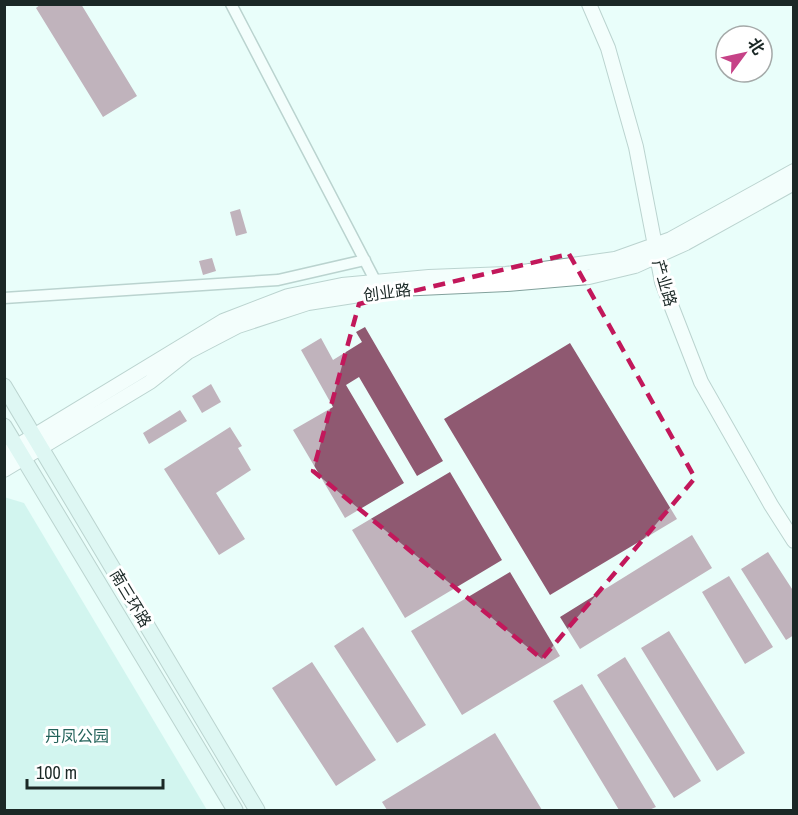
<svg xmlns="http://www.w3.org/2000/svg" width="798" height="815" viewBox="0 0 798 815" font-family="'Archivo Narrow','Noto Sans SC',sans-serif">
<style>
.green{fill:#b7ece3}
.building{fill:#8f5971}
.lines{fill:none;stroke-linecap:round;stroke-linejoin:round}
.minor-casing{stroke:#82a19c;stroke-width:13}
.tertiary-casing{stroke:#82a19c;stroke-width:16}
.secondary-casing{stroke:#82a19c;stroke-width:17}
.minor{stroke:#fff;stroke-width:10}
.tertiary{stroke:#fff;stroke-width:14}
.secondary{stroke:#d0f0eb;stroke-width:15}
.marked{fill:none;stroke:#c2185b;stroke-width:4.5;stroke-dasharray:12 8;stroke-linejoin:round}
.labels{text-anchor:middle;dominant-baseline:central;stroke-width:6;stroke-linejoin:round;paint-order:stroke}
.street-label{font-size:16px;fill:#1b2826;stroke:#fff}
.park-label{font-size:16px;fill:#23625a;stroke:#fff}
</style>
<rect width="100%" height="100%" fill="#e9fefa"/>
<!-- green -->
<path class="green" d="M 4,497 L 24,503 L 207,810 L 5,810 Z"/>
<!-- building -->
<path class="building" d="M 41,4 L 81,4 L 137,96 L 103,117 L 36,8 Z
M 240,209 L 247,233 L 236,236 L 230,212 Z
M 212,258 L 216,271 L 203,275 L 199,261 Z
M 365,327 L 443,461 L 417,476 L 359,377 L 346,385 L 404,483 L 345,518 L 293,430 L 333,407 L 301,350 L 321,338 L 333,360 L 362,342 L 356,332 Z
M 570,343 L 677,519 L 550,595 L 444,419 Z
M 211,384 L 221,402 L 202,413 L 192,396 Z
M 180,410 L 187,421 L 149,444 L 143,433 Z
M 230,427 L 242,446 L 238,448 L 251,470 L 216,493 L 245,539 L 219,555 L 164,469 Z
M 450,472 L 502,560 L 405,618 L 352,530 Z
M 692,535 L 712,568 L 580,649 L 560,617 Z
M 768,552 L 794,592 L 794,635 L 786,640 L 741,569 Z
M 510,572 L 560,656 L 462,715 L 411,631 Z
M 729,576 L 773,647 L 745,664 L 702,592 Z
M 363,627 L 426,725 L 397,743 L 334,646 Z
M 669,631 L 745,753 L 717,771 L 641,648 Z
M 625,657 L 701,781 L 674,798 L 597,675 Z
M 312,662 L 376,760 L 336,786 L 272,688 Z
M 582,684 L 656,807 L 649,810 L 619,810 L 553,701 Z
M 495,733 L 542,810 L 387,810 L 382,802 Z"/>
<g class="lines">
<defs>
<path id="minor" d="M 231,4 L 376,282
M 4,298 L 278,280 L 365,260"/>
<path id="tertiary" d="M 589,4 L 608,48 L 636,147 L 662,282 L 701,382 L 771,505 L 794,541
M 4,454 L 223,321 L 288,296 L 342,285 L 429,277 L 506,274 L 615,259 L 671,239 L 794,171
M 4,470 L 150,382 L 188,352 L 238,326 L 308,303 L 398,289 L 507,284 L 589,277 L 635,266 L 686,243 L 794,183"/>
<path id="secondary" d="M 4,386 L 257,810
M 4,426 L 235,810"/>
</defs>
<!-- minor casing -->
<use href="#minor" class="minor-casing"/>
<!-- tertiary casing -->
<use href="#tertiary" class="tertiary-casing"/>
<!-- secondary casing -->
<use href="#secondary" class="secondary-casing"/>
<!-- minor -->
<use href="#minor" class="minor"/>
<!-- tertiary -->
<use href="#tertiary" class="tertiary"/>
<!-- secondary -->
<use href="#secondary" class="secondary"/>
</g>
<!-- marked area -->
<path d="M0 0H798V815H0ZM 569,254 L 695,478 L 542,659 L 313,471 L 359,304 Z" fill="#e9fefa" fill-opacity=".55" fill-rule="evenodd"/>
<path class="marked" d="M 569,254 L 695,478 L 542,659 L 313,471 L 359,304 Z"/>
<g class="labels">
<!-- street labels -->
<g class="street-label">
<text transform="translate(665 283) rotate(74)">产业路</text>
<text transform="translate(387 292) rotate(-7)">创业路</text>
<text transform="translate(131 598) rotate(59)">南三环路</text>
</g>
<!-- park labels -->
<g class="park-label">
<text x="77" y="736">丹凤公园</text>
</g>
</g>
<!-- border -->
<rect width="798" height="815" fill="none" stroke="#1b2826" stroke-width="12"/>
<!-- north arrow -->
<g transform="translate(744 54) rotate(57)"><circle r="28" fill="#ffffff" stroke="#a4a9a8" stroke-width="1.5"/>
<path d="M0-4.5L10 22L0 15L-10 22Z" fill="#c64287"/>
<text y="-9" font-size="16" font-weight="bold" text-anchor="middle" fill="#1b2826">北</text>
</g>
<!-- scale -->
<path d="M27 779v9h136v-9" fill="none" stroke="#1b2826" stroke-width="3"/>
<text x="36" y="779" font-size="18" fill="#1b2826" stroke="#ffffff" stroke-width="4.5" paint-order="stroke">100 m</text>
</svg>
